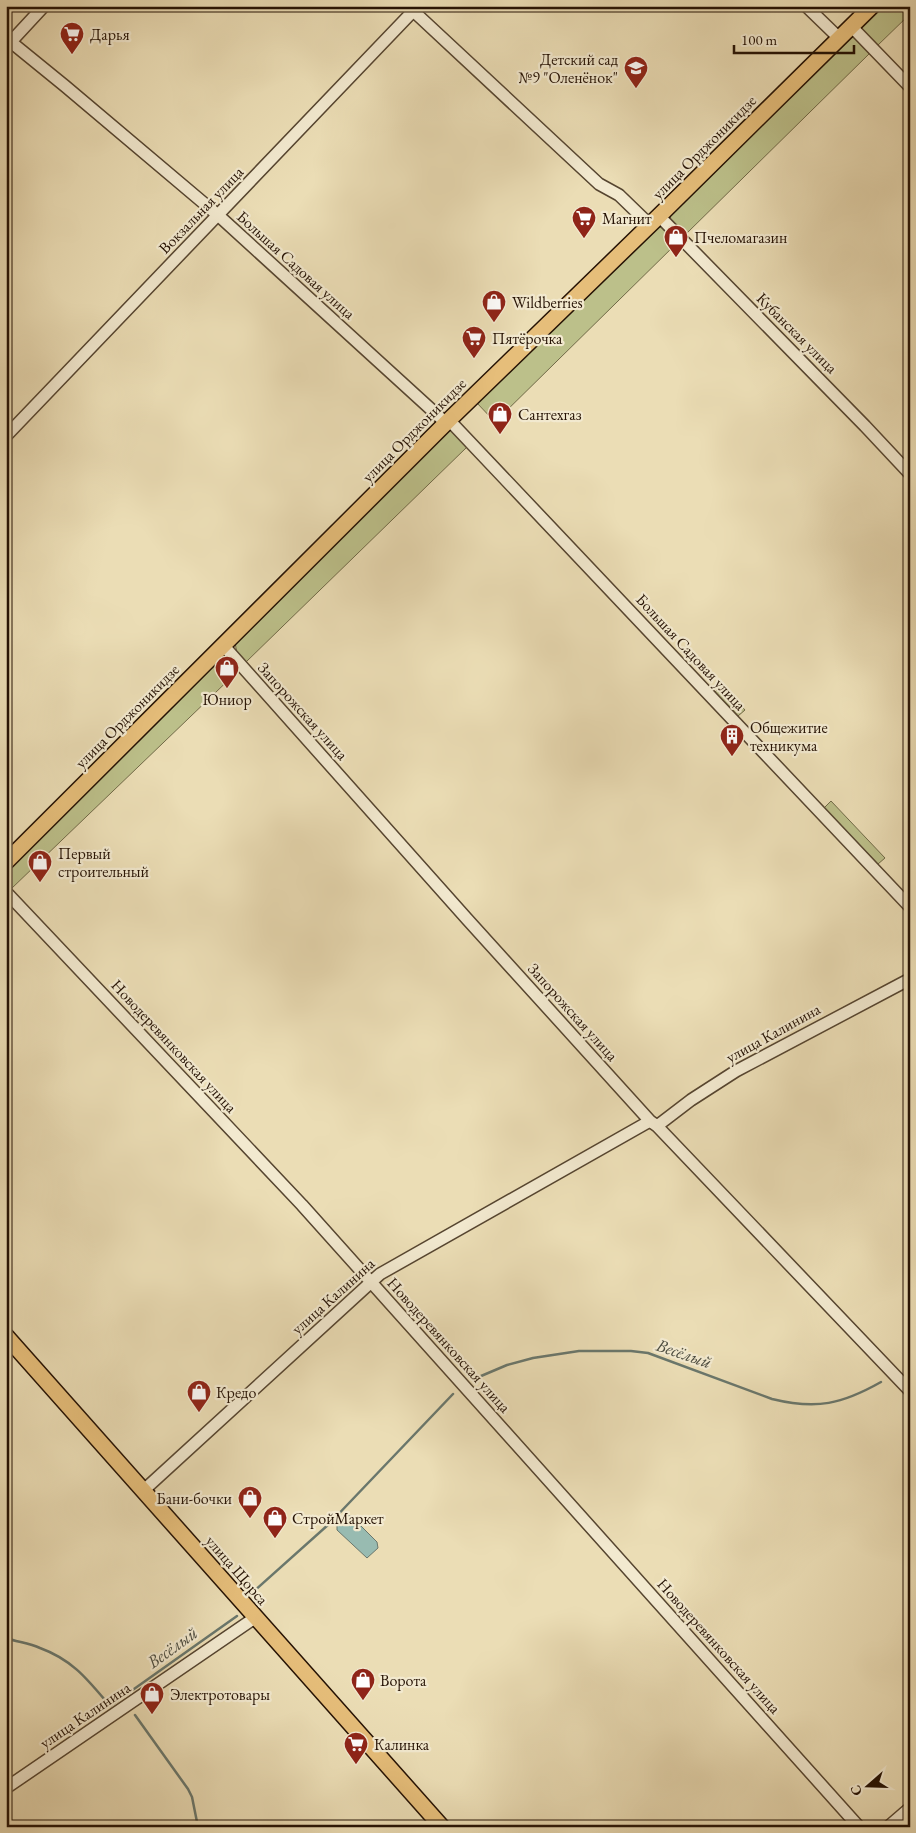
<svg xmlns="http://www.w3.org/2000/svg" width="916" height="1833" viewBox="0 0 916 1833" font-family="'EB Garamond',serif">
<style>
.green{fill:#bcc08a;stroke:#706947}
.water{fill:#98bbb1;stroke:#6a776c}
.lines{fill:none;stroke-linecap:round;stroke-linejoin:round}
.stream{stroke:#6a776c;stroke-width:2.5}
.minor-casing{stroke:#564530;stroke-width:14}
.major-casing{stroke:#251204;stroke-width:18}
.minor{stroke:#f2e9cf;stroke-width:11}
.major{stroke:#e6be7a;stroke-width:15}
.labels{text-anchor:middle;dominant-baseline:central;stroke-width:4.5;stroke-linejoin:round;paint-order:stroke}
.poi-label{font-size:16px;fill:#251204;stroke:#f2e9cf;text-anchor:start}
.street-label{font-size:16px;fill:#251204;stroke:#f2e9cf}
.water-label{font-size:18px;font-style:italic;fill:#4d4d41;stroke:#f2e9cf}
</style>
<rect width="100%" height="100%" fill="#ebddb5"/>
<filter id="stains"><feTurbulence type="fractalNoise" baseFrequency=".004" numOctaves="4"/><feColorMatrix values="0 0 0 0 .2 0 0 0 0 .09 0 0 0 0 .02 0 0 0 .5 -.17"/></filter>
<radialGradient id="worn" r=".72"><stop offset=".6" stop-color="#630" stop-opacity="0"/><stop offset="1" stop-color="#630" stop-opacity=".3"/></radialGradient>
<!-- green -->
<path class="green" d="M 880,6 L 910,6 L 910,14 L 876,47 L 860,29 L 861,24 Z
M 853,37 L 870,53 L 685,235 L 670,221 L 671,212 L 847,38 Z
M 660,227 L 665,228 L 678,242 L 495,422 L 476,402 L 655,228 Z
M 449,428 L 467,447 L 245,663 L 237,654 L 235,642 Z
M 226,658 L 230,660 L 240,669 L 11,889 L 6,884 L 6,872 L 218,659 Z
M 722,685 L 745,710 L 738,716 L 715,692 Z
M 831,801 L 885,858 L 878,864 L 824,808 Z"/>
<!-- water -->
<path class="water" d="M 347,1515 L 351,1516 L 377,1542 L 378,1548 L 367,1558 L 337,1530 L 337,1524 Z"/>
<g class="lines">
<!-- stream -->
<path class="stream" d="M 474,1379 L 507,1365 L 533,1358 L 579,1351 L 631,1351 L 648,1353 L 772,1399 C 817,1410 842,1404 881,1382
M 253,1592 L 329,1524 L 453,1394
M 6,1638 C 17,1642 29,1643 40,1648 C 73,1660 88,1680 110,1706 L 237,1616
M 135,1715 L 188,1789 L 192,1797 L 198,1827"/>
<defs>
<path id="minor" d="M 806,6 L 839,38
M 409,7 L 599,184 L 619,195 L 650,225
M 851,26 L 910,87
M 6,38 L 65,86 L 219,216 L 446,423
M 6,47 L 44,6
M 659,216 L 865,426 L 910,474
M 449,420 L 910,907
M 6,436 L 418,6
M 223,645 L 467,919 L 650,1121 L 657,1126 L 910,1391
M 6,892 L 302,1205 L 859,1827
M 657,1126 L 691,1100 L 736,1071 L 910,979
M 144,1490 L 380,1274 L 650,1121
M 6,1788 L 256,1617
M 888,1827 L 910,1808"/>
<path id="major" d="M 6,862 L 449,420 L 659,216 L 872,6
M 6,1336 L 442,1827"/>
</defs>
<!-- minor casing -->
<use href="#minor" class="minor-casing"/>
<!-- major casing -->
<use href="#major" class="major-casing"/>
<!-- minor -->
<use href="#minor" class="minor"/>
<!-- major -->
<use href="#major" class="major"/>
</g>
<!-- icons -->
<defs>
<symbol id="supermarket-pin" viewBox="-11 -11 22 30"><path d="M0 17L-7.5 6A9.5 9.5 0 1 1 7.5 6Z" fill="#8f2418" stroke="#f2e9cf"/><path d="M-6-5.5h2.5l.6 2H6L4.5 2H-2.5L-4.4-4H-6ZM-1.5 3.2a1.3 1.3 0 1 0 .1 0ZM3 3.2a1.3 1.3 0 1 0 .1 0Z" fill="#fff"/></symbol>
<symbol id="school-pin" viewBox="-11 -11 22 30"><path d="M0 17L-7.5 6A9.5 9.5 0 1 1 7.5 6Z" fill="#8f2418" stroke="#f2e9cf"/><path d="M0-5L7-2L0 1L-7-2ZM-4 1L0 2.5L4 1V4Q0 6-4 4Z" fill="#fff"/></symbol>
<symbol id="shop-pin" viewBox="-11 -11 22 30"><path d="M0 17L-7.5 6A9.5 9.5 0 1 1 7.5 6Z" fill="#8f2418" stroke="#f2e9cf"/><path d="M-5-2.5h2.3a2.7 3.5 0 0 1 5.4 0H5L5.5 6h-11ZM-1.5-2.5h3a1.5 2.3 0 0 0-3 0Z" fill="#fff"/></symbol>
<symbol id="building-pin" viewBox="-11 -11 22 30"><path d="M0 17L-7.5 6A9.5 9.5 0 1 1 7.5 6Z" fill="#8f2418" stroke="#f2e9cf"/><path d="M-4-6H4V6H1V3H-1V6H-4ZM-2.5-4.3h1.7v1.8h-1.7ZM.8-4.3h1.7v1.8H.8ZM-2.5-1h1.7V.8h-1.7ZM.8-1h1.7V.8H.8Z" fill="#fff"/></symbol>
</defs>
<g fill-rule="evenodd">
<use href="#supermarket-pin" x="58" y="20" width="28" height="38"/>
<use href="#school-pin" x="622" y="54" width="28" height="38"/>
<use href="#supermarket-pin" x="570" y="204" width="28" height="38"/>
<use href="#shop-pin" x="662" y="223" width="28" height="38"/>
<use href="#shop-pin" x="480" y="288" width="28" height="38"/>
<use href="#supermarket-pin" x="460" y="324" width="28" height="38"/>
<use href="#shop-pin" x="486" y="400" width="28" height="38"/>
<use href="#shop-pin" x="213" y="654" width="28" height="38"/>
<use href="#building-pin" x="718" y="722" width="28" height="38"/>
<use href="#shop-pin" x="26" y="848" width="28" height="38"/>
<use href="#shop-pin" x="185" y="1378" width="28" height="38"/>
<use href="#shop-pin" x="236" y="1484" width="28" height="38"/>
<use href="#shop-pin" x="261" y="1504" width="28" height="38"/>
<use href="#shop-pin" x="349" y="1666" width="28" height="38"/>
<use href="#shop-pin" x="138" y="1680" width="28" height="38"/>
<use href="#supermarket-pin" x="342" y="1730" width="28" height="38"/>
</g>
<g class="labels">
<!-- poi labels -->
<g class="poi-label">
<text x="90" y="34">Дарья</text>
<text x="618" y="59" text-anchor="end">Детский сад<tspan x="618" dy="18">№9 "Оленёнок"</tspan></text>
<text x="602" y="218">Магнит</text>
<text x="694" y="237">Пчеломагазин</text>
<text x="512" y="302">Wildberries</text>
<text x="492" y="338">Пятёрочка</text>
<text x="518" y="414">Сантехгаз</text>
<text x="227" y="699" text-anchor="middle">Юниор</text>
<text x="750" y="727">Общежитие<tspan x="750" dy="18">техникума</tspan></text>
<text x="58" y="853">Первый<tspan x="58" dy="18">строительный</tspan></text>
<text x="216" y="1392">Кредо</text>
<text x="232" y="1498" text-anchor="end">Бани-бочки</text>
<text x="292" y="1518">СтройМаркет</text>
<text x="380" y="1680">Ворота</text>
<text x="170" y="1694">Электротовары</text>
<text x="374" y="1744">Калинка</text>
</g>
<!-- street labels -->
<g class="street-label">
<text transform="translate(704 147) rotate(-45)">улица Орджоникидзе</text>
<text transform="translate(201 210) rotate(-46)">Вокзальная улица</text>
<text transform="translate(296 265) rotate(42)">Большая Садовая улица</text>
<text transform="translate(797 333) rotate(45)">Кубанская улица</text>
<text transform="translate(414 430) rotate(-45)">улица Орджоникидзе</text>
<text transform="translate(691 652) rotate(47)">Большая Садовая улица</text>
<text transform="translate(303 711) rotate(48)">Запорожская улица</text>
<text transform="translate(127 716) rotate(-45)">улица Орджоникидзе</text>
<text transform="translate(573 1012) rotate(48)">Запорожская улица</text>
<text transform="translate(773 1033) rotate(-29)">улица Калинина</text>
<text transform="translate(174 1046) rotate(47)">Новодеревянковская улица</text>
<text transform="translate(333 1296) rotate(-42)">улица Калинина</text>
<text transform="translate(449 1345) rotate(48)">Новодеревянковская улица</text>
<text transform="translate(237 1570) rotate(49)">улица Щорса</text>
<text transform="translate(719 1646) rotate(48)">Новодеревянковская улица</text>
<text transform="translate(85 1715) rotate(-34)">улица Калинина</text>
</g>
<!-- water labels -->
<g class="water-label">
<text transform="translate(684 1353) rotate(19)">Весёлый</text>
<text transform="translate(172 1647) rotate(-36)">Весёлый</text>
</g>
</g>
<!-- margin -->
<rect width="916" height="1833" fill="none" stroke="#ebddb5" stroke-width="25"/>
<rect x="8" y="8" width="901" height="1818" fill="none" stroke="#251204" stroke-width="2.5"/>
<rect x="12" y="12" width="891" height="1808" fill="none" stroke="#251204"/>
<!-- north arrow -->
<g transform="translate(868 1786) rotate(250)" stroke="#f2e9cf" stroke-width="4" paint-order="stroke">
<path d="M0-4L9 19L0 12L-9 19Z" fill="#251204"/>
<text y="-8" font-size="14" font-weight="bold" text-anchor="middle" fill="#251204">С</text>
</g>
<!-- scale -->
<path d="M734 45v8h120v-8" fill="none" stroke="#251204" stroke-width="2.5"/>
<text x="741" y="45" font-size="15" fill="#251204" stroke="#f2e9cf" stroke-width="4" paint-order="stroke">100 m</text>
<rect width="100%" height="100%" filter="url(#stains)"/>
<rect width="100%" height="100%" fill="url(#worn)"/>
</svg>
